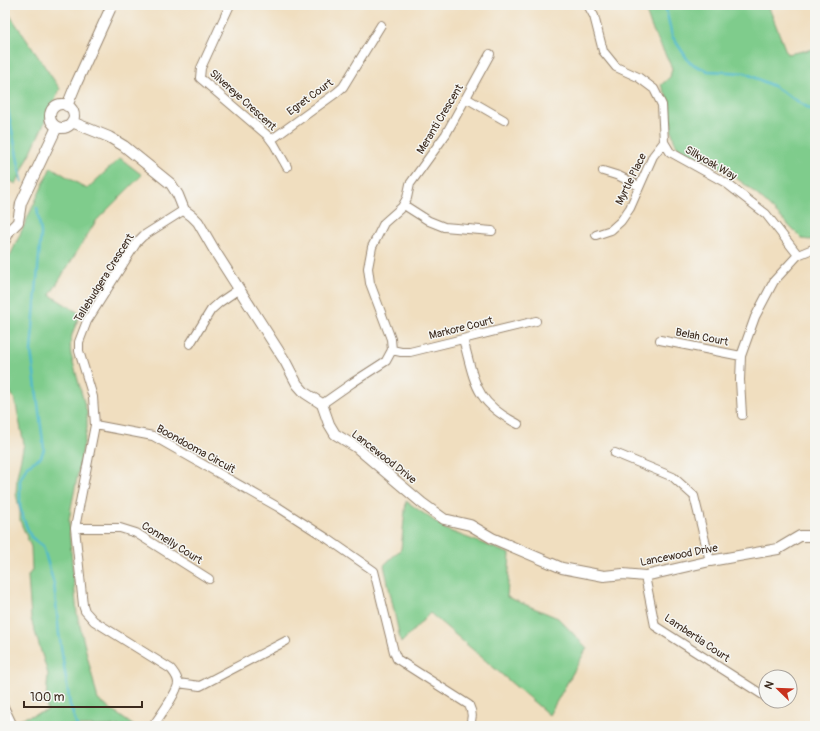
<svg xmlns="http://www.w3.org/2000/svg" width="820" height="731" viewBox="0 0 820 731" font-family="Pangolin,sans-serif">
<style>
.green{fill:#7fcc8c;stroke:#5d7b55}
.lines{fill:none;stroke-linecap:round;stroke-linejoin:round}
.stream{stroke:#50bacc;stroke-width:2.5}
.minor-casing{stroke:#96846e;stroke-width:10}
.tertiary-casing{stroke:#96846e;stroke-width:12}
.minor{stroke:#fff;stroke-width:8}
.tertiary{stroke:#fff;stroke-width:10}
.labels{text-anchor:middle;dominant-baseline:central;stroke-width:3;stroke-linejoin:round;paint-order:stroke}
.street-label{font-size:11px;fill:#3b2a1e;stroke:#f6f6f2}
</style>
<rect width="100%" height="100%" fill="#f6f6f2"/>
<filter id="ink" filterUnits="userSpaceOnUse"><feTurbulence type="fractalNoise" baseFrequency=".025" numOctaves="2"/><feDisplacementMap in="SourceGraphic" scale="8" xChannelSelector="R" yChannelSelector="G"/><feConvolveMatrix kernelMatrix="1 2 1 2 8 2 1 2 1" color-interpolation-filters="sRGB"/></filter>
<filter id="wash" filterUnits="userSpaceOnUse"><feTurbulence type="fractalNoise" baseFrequency=".012" numOctaves="4" result="noise"/><feDisplacementMap in="SourceGraphic" scale="16" xChannelSelector="R" yChannelSelector="G"/><feGaussianBlur stdDeviation="0.9" result="paint"/><feColorMatrix in="noise" values="0 0 0 0 0 0 0 0 0 0 0 0 0 0 0 0 0 1.4 0 .05"/><feComposite in="paint" operator="in"/></filter>
<g filter="url(#wash)">
<rect width="100%" height="100%" fill="#f0debf"/>
<!-- green -->
<path class="green" d="M 644,5 L 768,5 L 787,54 L 815,49 L 815,238 L 810,240 L 802,239 C 778,215 754,188 724,170 C 710,162 695,156 680,149 C 669,140 672,119 670,106 C 669,99 664,91 661,85 L 670,77 L 672,68 L 651,26 Z
M 5,8 L 60,89 L 16,184 L 5,178 Z
M 120,158 L 142,175 L 96,221 L 50,295 L 79,313 C 79,321 75,325 73,332 C 70,340 70,347 71,355 L 87,413 L 87,428 L 71,508 L 69,521 L 70,541 L 77,614 L 98,700 L 134,726 L 21,726 L 19,719 L 47,711 L 46,699 L 48,674 L 31,619 L 28,576 L 32,570 L 31,547 L 20,521 L 20,512 L 16,494 L 17,476 L 24,444 L 15,400 L 5,383 L 5,321 L 8,306 L 5,302 L 5,262 L 10,256 L 51,167 L 87,189 Z
M 406,501 L 447,530 L 510,554 L 507,597 L 558,618 L 587,648 L 549,715 L 430,613 L 401,643 L 384,565 L 401,549 Z"/>
<g class="lines">
<!-- stream -->
<path class="stream" d="M 665,5 L 672,36 L 690,63 L 708,71 L 745,73 L 773,86 L 815,112
M 5,95 L 22,181
M 37,208 L 41,233 L 31,351 L 44,449 L 41,457 L 27,466 L 20,480 L 20,507 L 24,520 L 31,537 L 43,546 L 54,584 L 59,634 L 70,705 L 77,726"/>
</g>
</g>
<g filter="url(#ink)">
<g class="lines">
<defs>
<path id="minor" d="M 230,5 L 201,68 L 200,78 L 268,136 L 274,144 L 287,167
M 588,5 L 594,16 L 603,51 L 616,67 L 638,77 L 654,89 L 662,105 L 664,142 L 670,152 L 726,183 L 766,214 L 798,255
M 466,98 L 504,120
M 271,140 L 336,93 L 343,87 L 381,25
M 603,171 L 619,176 L 639,186
M 404,205 L 429,221 L 444,227 L 492,231
M 596,235 L 611,230 L 621,221 L 630,208 L 653,156 L 664,142
M 463,339 C 475,382 474,402 518,424
M 660,340 L 741,356
M 190,344 L 211,310 L 220,302 L 239,289
M 392,350 L 401,352 L 410,352 L 536,321
M 322,404 L 352,383 L 386,361 L 392,350 L 391,339 L 370,283 L 368,268 L 372,247 L 384,223 L 402,207 L 407,198 L 410,184 L 446,134 L 490,54
M 742,415 L 740,380 L 741,356 L 755,317 L 774,281 L 798,255 L 815,248
M 95,425 L 153,436 L 278,507 L 328,539 L 374,571 L 394,652 L 397,659 L 469,705 C 473,713 473,719 469,726
M 615,453 L 673,477 L 694,496 L 710,561
M 75,528 L 120,528 L 136,533 L 209,579
M 645,576 L 655,626 L 766,697
M 178,683 L 200,686 L 286,641
M 5,709 L 13,726
M 153,726 C 159,717 178,692 178,683 C 178,677 174,673 171,669 L 94,621 L 85,611 L 83,605 L 75,528 L 95,425 L 93,397 L 79,351 L 79,342 L 87,321 L 137,242 L 143,236 L 184,210"/>
<path id="tertiary" d="M50 116a12 12 0 1 1 24 0a12 12 0 1 1-24 0Z
M 67,106 L 76,84 L 112,5
M 72,122 L 109,137 L 124,146 L 171,184 L 178,195 L 184,210 L 192,216 L 198,222 L 216,253 L 285,361 L 297,384 L 305,393 L 322,404 L 329,424 L 335,434 L 356,447 L 422,503 L 444,519 L 470,525 L 492,538 L 562,568 L 604,576 L 623,574 L 645,576 L 710,561 L 778,549 L 800,536 L 815,536
M 5,240 L 9,231 L 18,222 L 21,203 L 57,127"/>
</defs>
<!-- minor casing -->
<use href="#minor" class="minor-casing"/>
<!-- tertiary casing -->
<use href="#tertiary" class="tertiary-casing"/>
<!-- minor -->
<use href="#minor" class="minor"/>
<!-- tertiary -->
<use href="#tertiary" class="tertiary"/>
</g>
</g>
<g class="labels">
<!-- street labels -->
<g class="street-label">
<text transform="translate(310 97) rotate(-36)">Egret Court</text>
<text transform="translate(243 100) rotate(42)">Silvereye Crescent</text>
<text transform="translate(440 119) rotate(-59)">Meranti Crescent</text>
<text transform="translate(711 163) rotate(30)">Silkyoak Way</text>
<text transform="translate(631 179) rotate(-64)">Myrtle Place</text>
<text transform="translate(104 278) rotate(-58)">Tallebudgera Crescent</text>
<text transform="translate(461 328) rotate(-14)">Markore Court</text>
<text transform="translate(702 337) rotate(11)">Belah Court</text>
<text transform="translate(196 449) rotate(29)">Boondooma Circuit</text>
<text transform="translate(384 457) rotate(38)">Lancewood Drive</text>
<text transform="translate(172 543) rotate(32)">Connelly Court</text>
<text transform="translate(679 555) rotate(-11)">Lancewood Drive</text>
<text transform="translate(697 638) rotate(34)">Lambertia Court</text>
</g>
</g>
<!-- margin -->
<rect width="820" height="731" fill="none" stroke="#f6f6f2" stroke-width="20"/>
<!-- north arrow -->
<g transform="translate(778 689) rotate(293)"><circle r="19" fill="#f6f6f2" stroke="#aba49d"/>
<path d="M0-3L7 15L0 10L-7 15Z" fill="#c8321e"/>
<text y="-6" font-size="11" font-weight="bold" text-anchor="middle" fill="#3b2a1e">N</text>
</g>
<!-- scale -->
<path d="M24 701v6h118v-6" fill="none" stroke="#3b2a1e" stroke-width="2"/>
<text x="30" y="701" font-size="12" fill="#3b2a1e" stroke="#f6f6f2" stroke-width="3" paint-order="stroke">100 m</text>
</svg>
